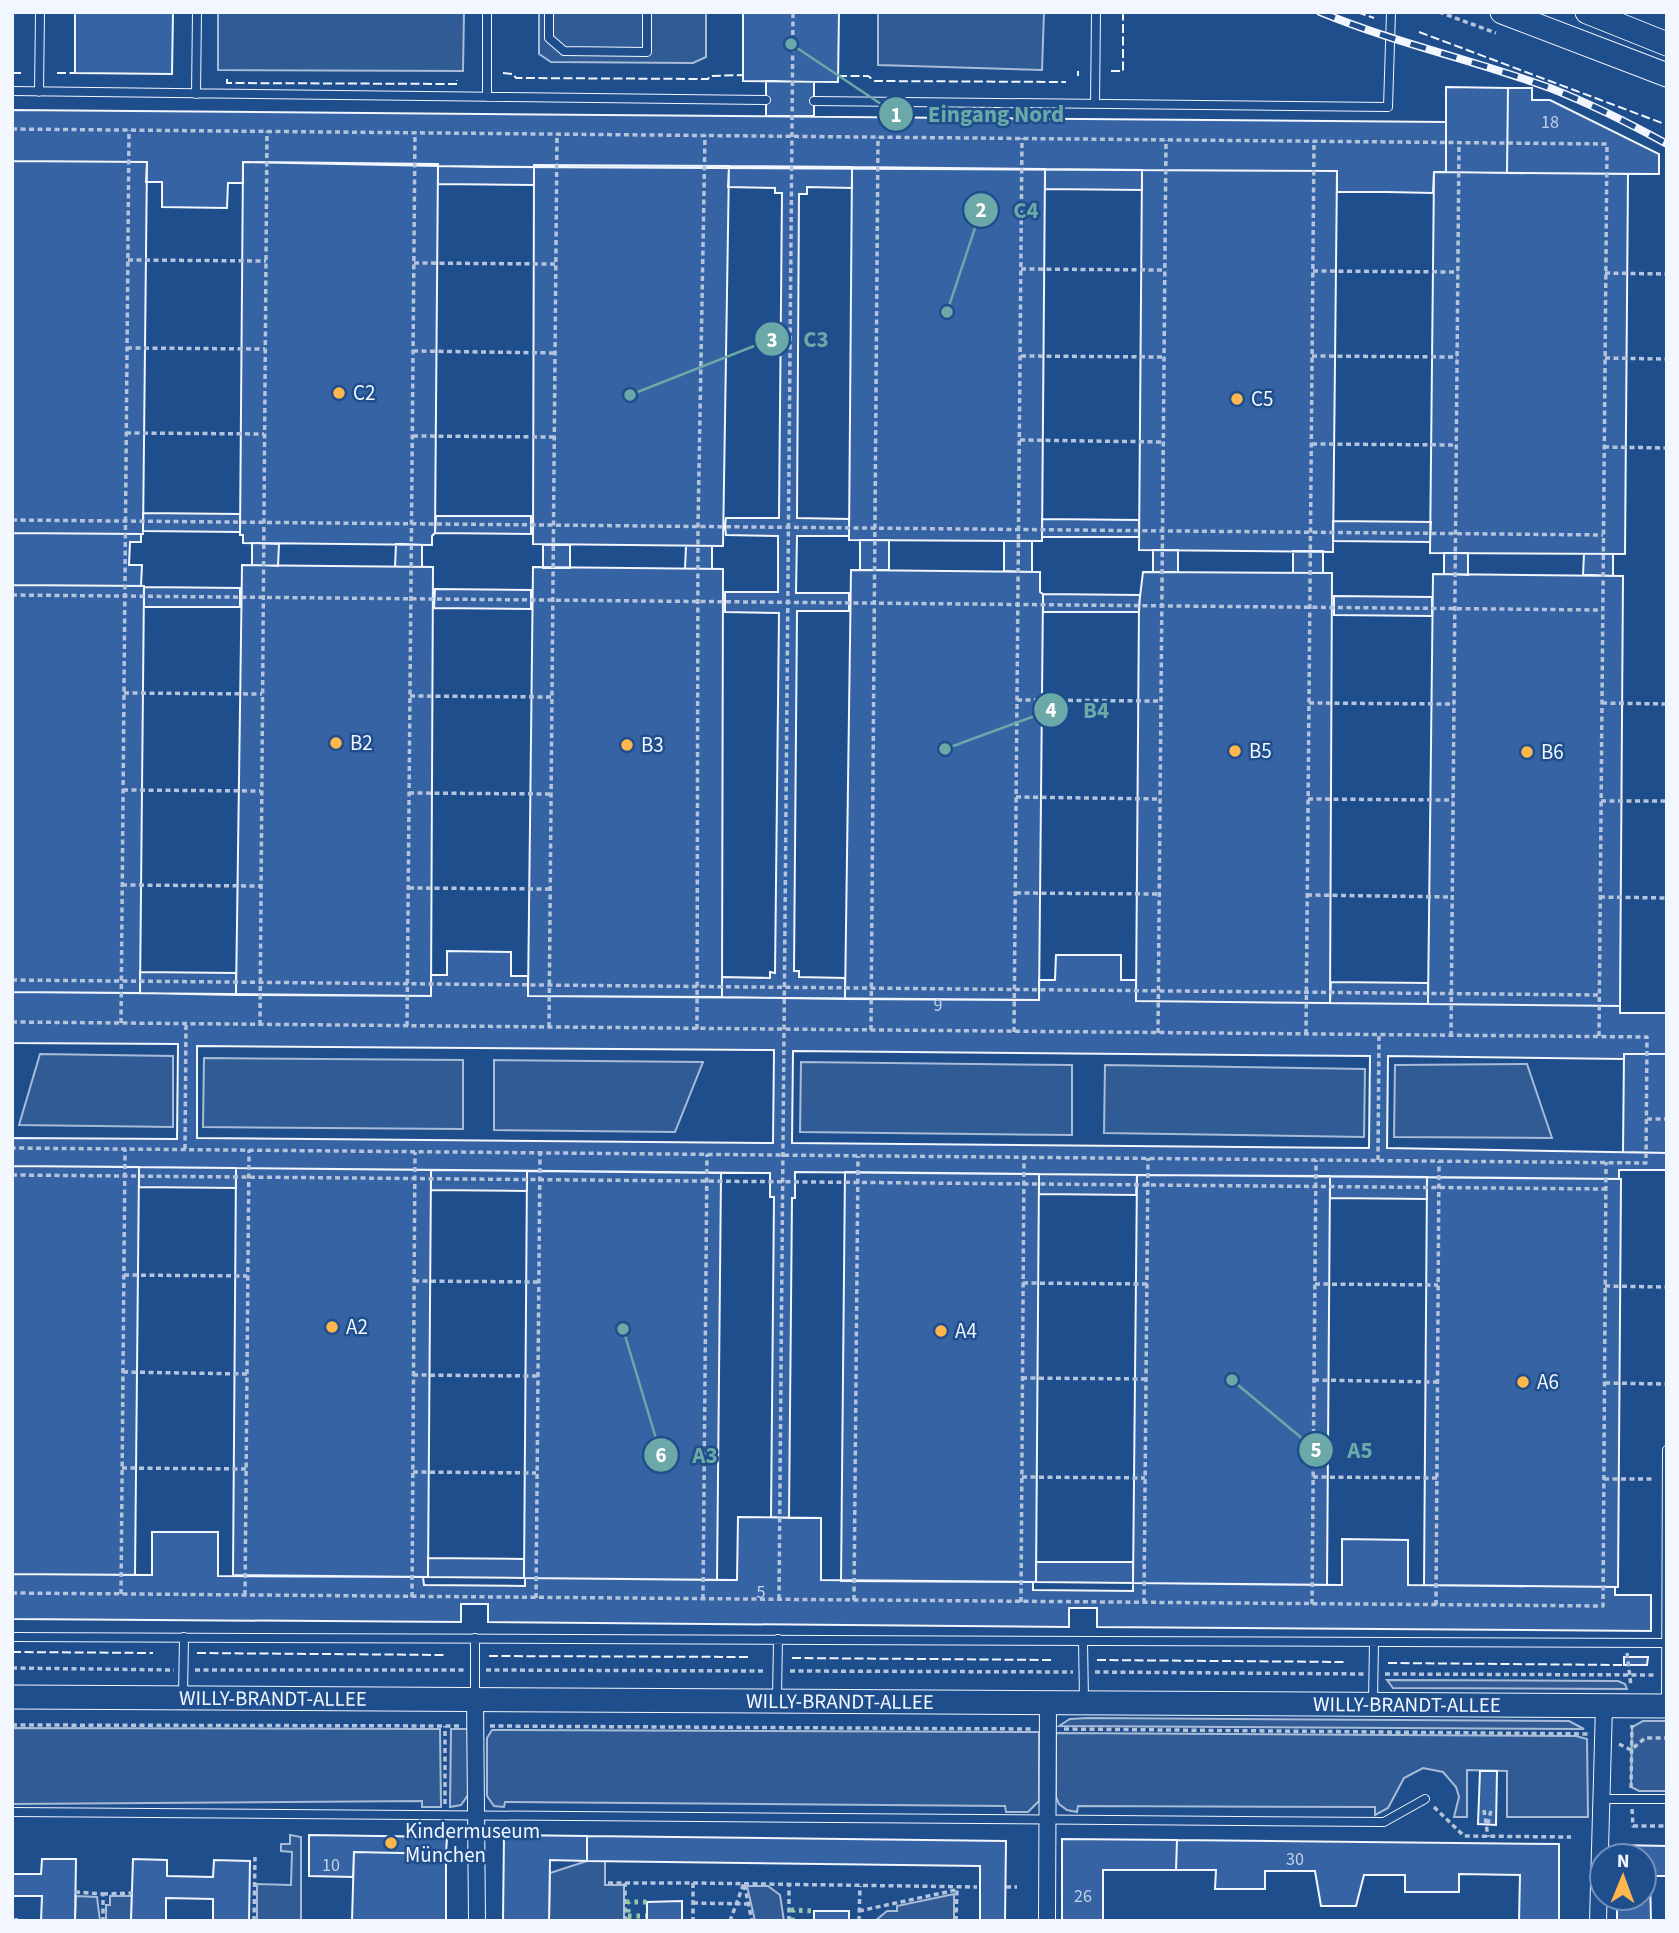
<svg xmlns="http://www.w3.org/2000/svg" width="1679" height="1933" viewBox="0 0 1679 1933" font-family="'Source Sans 3',sans-serif">
<style>
.built{fill:#305b95;stroke:#a8bbd7;stroke-width:2}
.building{fill:#3563a3;stroke:#f2f6ff;stroke-width:2;fill-rule:evenodd}
.lines{fill:none;stroke-linecap:round;stroke-linejoin:round}
.service-casing{stroke:#f2f6ff;stroke-width:10}
.minor-casing{stroke:#f2f6ff;stroke-width:18}
.secondary-casing{stroke:#f2f6ff;stroke-width:25}
.path{stroke:#b3c4dc;stroke-width:3.5;stroke-dasharray:5 3.5;stroke-linecap:butt}
.service{stroke:#1f4e8c;stroke-width:8}
.minor{stroke:#1f4e8c;stroke-width:16}
.secondary{stroke:#1f4e8c;stroke-width:23}
.rail-casing{stroke:#f2f6ff;stroke-width:8}
.rail{stroke:#1f4e8c;stroke-width:5;stroke-dasharray:16;stroke-linecap:butt}
.hedge{stroke:#97c8a6;stroke-width:5;stroke-dasharray:3.5 5;stroke-linecap:butt}
.fence{stroke:#f2f6ff;stroke-width:2;stroke-dasharray:9 3.5;stroke-linecap:butt}
.poi-dot{fill:#ffb74d;stroke:#1f4e8c;stroke-width:2.5}
.labels{text-anchor:middle;dominant-baseline:central;stroke-width:5;stroke-linejoin:round;paint-order:stroke}
.number-label{font-size:18px;fill:#c3d1e8}
.poi-label{font-size:21px;fill:#f2f6ff;stroke:#1f4e8c;text-anchor:start}
.street-label{font-size:21px;fill:#f2f6ff;stroke:#1f4e8c}
.leader{fill:none;stroke:#6aa9a8;stroke-width:2.5}
.callout-dot{fill:#6aa9a8;stroke:#1f4e8c;stroke-width:2.5}
.mark-label{font-size:21px;text-anchor:middle;font-weight:bold;fill:#fff}
.callout-label{font-size:23px;text-anchor:middle;font-weight:bold;fill:#6aa9a8;stroke:#1f4e8c;stroke-width:5;stroke-linejoin:round;paint-order:stroke}
</style>
<rect width="100%" height="100%" fill="#1f4e8c"/>
<!-- built -->
<path class="built" d="M 218,12 L 464,12 L 463,71 L 218,70 Z
M 539,12 L 706,12 L 706,57 L 693,63 L 551,62 L 539,54 Z
M 878,12 L 1044,12 L 1042,70 L 878,65 Z
M 40,1054 L 173,1056 L 173,1127 L 19,1125 Z
M 204,1058 L 463,1060 L 463,1129 L 203,1127 Z
M 494,1060 L 703,1062 L 675,1132 L 494,1130 Z
M 801,1062 L 1072,1065 L 1072,1135 L 800,1132 Z
M 1527,1064 L 1552,1138 L 1394,1137 L 1395,1065 Z
M 1105,1065 L 1365,1069 L 1364,1137 L 1104,1133 Z
M 1387,1680 L 1618,1681 L 1625,1684 L 1627,1689 L 1393,1688 Z
M 1088,1718 L 1569,1721 L 1584,1729 L 1059,1726 L 1070,1719 Z
M 1643,1721 L 1667,1721 L 1667,1791 L 1639,1791 L 1631,1787 L 1632,1727 Z
M 12,1728 L 440,1729 L 441,1807 L 422,1807 L 422,1801 L 12,1804 Z
M 451,1729 L 468,1729 L 469,1736 L 468,1795 L 461,1805 L 450,1807 Z
M 492,1730 L 1039,1732 L 1039,1801 L 1028,1812 L 1006,1812 L 1005,1806 L 505,1802 L 504,1807 L 494,1806 L 487,1796 L 487,1738 Z
M 1056,1733 L 1576,1736 L 1587,1739 L 1588,1817 L 1507,1817 L 1507,1771 L 1467,1770 L 1467,1817 L 1454,1817 L 1459,1797 L 1456,1787 L 1443,1772 L 1423,1768 L 1404,1778 L 1388,1808 L 1375,1815 L 1375,1807 L 1078,1806 L 1077,1812 L 1067,1810 L 1059,1804 L 1056,1797 Z
M 290,1835 L 301,1837 L 301,1921 L 257,1921 L 257,1884 L 291,1885 L 292,1852 L 281,1851 L 281,1844 L 290,1844 Z
M 587,1861 L 605,1861 L 605,1885 L 624,1885 L 624,1921 L 549,1921 L 550,1873 Z
M 747,1886 L 768,1886 L 780,1895 L 784,1921 L 755,1921 Z
M 954,1894 L 954,1921 L 875,1921 L 887,1911 L 897,1911 L 897,1906 Z
M 76,1896 L 97,1897 L 100,1921 L 75,1921 Z
M 110,1896 L 132,1896 L 131,1921 L 106,1921 L 106,1905 L 110,1905 Z"/>
<!-- building -->
<path class="building" d="M 75,12 L 173,12 L 172,74 L 75,73 Z
M 743,12 L 839,12 L 838,82 L 743,81 Z
M 766,81 L 814,82 L 814,116 L 766,116 Z
M 1446,87 L 1508,88 L 1507,173 L 1446,172 Z
M 1508,88 L 1532,88 L 1532,100 L 1550,100 L 1659,154 L 1659,174 L 1507,173 Z
M 12,110 L 1446,122 L 1446,172 L 1434,172 L 1433,193 L 1387,192 L 1337,192 L 1337,171 L 486,167 L 243,162 L 243,183 L 228,183 L 227,208 L 162,207 L 162,182 L 146,182 L 147,162 L 12,161 Z
M 12,161 L 147,162 L 143,534 L 12,533 Z
M 243,162 L 438,164 L 435,533 L 432,536 L 432,545 L 243,543 L 243,535 L 240,535 Z
M 534,165 L 729,166 L 723,546 L 533,544 Z
M 438,166 L 534,167 L 534,185 L 438,184 Z
M 729,166 L 852,167 L 852,188 L 807,187 L 807,194 L 799,194 L 797,518 L 849,519 L 849,536 L 797,536 L 796,593 L 849,593 L 849,611 L 797,611 L 794,971 L 799,971 L 799,977 L 845,978 L 845,999 L 722,997 L 722,977 L 770,978 L 770,972 L 775,973 L 779,613 L 725,612 L 725,592 L 778,592 L 778,536 L 726,535 L 725,526 L 726,518 L 779,518 L 782,193 L 775,193 L 775,188 L 728,187 Z
M 852,167 L 1045,169 L 1042,541 L 849,540 Z
M 1045,169 L 1142,170 L 1142,190 L 1045,189 Z
M 1142,170 L 1337,171 L 1333,552 L 1139,550 Z
M 1434,172 L 1628,174 L 1625,554 L 1430,553 Z
M 143,513 L 240,514 L 240,532 L 143,531 Z
M 436,516 L 531,516 L 531,534 L 435,533 Z
M 1042,519 L 1139,520 L 1139,537 L 1042,537 Z
M 1333,521 L 1431,522 L 1430,542 L 1333,541 Z
M 12,533 L 141,534 L 141,542 L 130,542 L 129,565 L 142,565 L 141,586 L 12,585 Z
M 860,540 L 889,540 L 889,570 L 860,570 Z
M 1004,541 L 1032,541 L 1032,572 L 1004,571 Z
M 252,543 L 279,544 L 278,566 L 252,565 Z
M 396,544 L 422,545 L 422,567 L 395,567 Z
M 543,545 L 570,545 L 570,568 L 543,568 Z
M 686,546 L 712,546 L 712,569 L 685,569 Z
M 1153,550 L 1178,550 L 1178,572 L 1153,572 Z
M 1293,551 L 1323,551 L 1323,573 L 1293,573 Z
M 1444,553 L 1468,553 L 1468,575 L 1444,574 Z
M 1584,554 L 1613,554 L 1613,576 L 1583,575 Z
M 242,565 L 433,567 L 431,996 L 236,995 Z
M 533,567 L 723,569 L 722,997 L 528,996 Z
M 851,570 L 1040,572 L 1040,592 L 1043,594 L 1039,1000 L 845,999 Z
M 1143,572 L 1332,573 L 1330,1003 L 1136,1001 L 1139,605 Z
M 1433,574 L 1623,576 L 1620,1006 L 1428,1004 Z
M 12,585 L 144,586 L 140,993 L 12,992 Z
M 144,587 L 240,588 L 240,607 L 144,607 Z
M 435,589 L 531,590 L 531,609 L 434,608 Z
M 1043,594 L 1140,595 L 1139,612 L 1043,612 Z
M 1334,596 L 1432,597 L 1432,616 L 1334,615 Z
M 447,951 L 511,952 L 511,976 L 528,976 L 528,996 L 1039,1000 L 1039,980 L 1055,980 L 1056,955 L 1121,955 L 1121,980 L 1136,980 L 1136,1001 L 1620,1006 L 1620,1013 L 1667,1013 L 1667,1054 L 1624,1054 L 1624,1059 L 1388,1056 L 1387,1148 L 1667,1153 L 1667,1170 L 1619,1170 L 1619,1179 L 795,1172 L 795,1198 L 792,1198 L 789,1518 L 771,1517 L 774,1197 L 770,1197 L 770,1173 L 12,1166 L 12,1138 L 177,1139 L 178,1044 L 12,1043 L 12,992 L 431,996 L 431,975 L 447,975 ZM 197,1046 L 774,1050 L 773,1143 L 197,1138 ZM 793,1051 L 1370,1056 L 1369,1148 L 792,1143 Z
M 140,972 L 236,973 L 236,995 L 140,993 Z
M 1331,982 L 1428,983 L 1428,1004 L 1330,1003 Z
M 1624,1054 L 1667,1054 L 1667,1153 L 1623,1152 Z
M 12,1166 L 139,1167 L 135,1575 L 12,1574 Z
M 139,1167 L 236,1168 L 236,1188 L 139,1187 Z
M 236,1168 L 431,1170 L 428,1577 L 233,1575 Z
M 431,1170 L 527,1171 L 527,1191 L 431,1190 Z
M 527,1171 L 721,1173 L 717,1580 L 524,1578 Z
M 845,1172 L 1039,1174 L 1036,1582 L 841,1581 Z
M 1039,1174 L 1137,1175 L 1136,1195 L 1039,1194 Z
M 1137,1175 L 1330,1176 L 1327,1585 L 1133,1583 Z
M 1330,1176 L 1427,1177 L 1427,1199 L 1330,1198 Z
M 1427,1177 L 1621,1179 L 1618,1587 L 1424,1585 Z
M 738,1517 L 821,1518 L 821,1580 L 1033,1582 L 1033,1590 L 1133,1591 L 1133,1583 L 1342,1585 L 1342,1539 L 1408,1540 L 1408,1585 L 1615,1587 L 1615,1595 L 1651,1595 L 1651,1631 L 1097,1627 L 1097,1608 L 1069,1608 L 1069,1627 L 488,1622 L 488,1604 L 461,1604 L 461,1622 L 12,1619 L 12,1574 L 152,1575 L 152,1532 L 218,1532 L 218,1576 L 423,1577 L 424,1585 L 525,1586 L 525,1578 L 737,1580 Z
M 428,1558 L 524,1559 L 524,1578 L 428,1577 Z
M 1036,1562 L 1133,1562 L 1133,1583 L 1036,1582 Z
M 1624,1657 L 1648,1657 L 1647,1665 L 1624,1665 Z
M 1480,1771 L 1497,1771 L 1496,1825 L 1478,1824 Z
M 309,1835 L 447,1837 L 446,1854 L 354,1852 L 353,1877 L 309,1876 Z
M 504,1835 L 587,1836 L 587,1861 L 550,1860 L 549,1921 L 503,1921 Z
M 587,1836 L 1006,1841 L 1005,1921 L 980,1921 L 980,1866 L 587,1861 Z
M 1062,1839 L 1177,1840 L 1176,1870 L 1103,1870 L 1103,1921 L 1062,1921 Z
M 1177,1840 L 1559,1844 L 1559,1921 L 1519,1921 L 1520,1875 L 1459,1874 L 1459,1892 L 1405,1892 L 1405,1875 L 1364,1875 L 1356,1906 L 1321,1906 L 1315,1871 L 1265,1871 L 1265,1889 L 1215,1889 L 1216,1870 L 1176,1870 Z
M 1617,1845 L 1667,1846 L 1667,1876 L 1650,1876 L 1651,1921 L 1617,1921 L 1617,1898 L 1644,1898 L 1644,1856 L 1617,1856 Z
M 354,1852 L 446,1854 L 446,1921 L 352,1921 Z
M 42,1859 L 76,1859 L 75,1921 L 41,1921 L 42,1896 L 12,1896 L 12,1874 L 41,1874 Z
M 133,1859 L 167,1860 L 167,1876 L 213,1877 L 214,1860 L 250,1861 L 249,1921 L 213,1921 L 213,1899 L 166,1898 L 166,1921 L 131,1921 Z
M 682,1901 L 682,1921 L 647,1921 L 647,1902 Z
M 814,1911 L 849,1911 L 849,1921 L 814,1921 Z"/>
<g class="lines">
<defs>
<path id="service" d="M 549,12 L 549,38 L 564,51 L 647,52 L 647,12
M 12,91 L 766,100
M 39,92 L 40,12
M 196,94 L 197,12
M 487,97 L 487,12
M 814,101 L 1388,107 L 1391,12
M 1095,104 L 1096,12
M 12,1637 L 1665,1643
M 1083,1641 L 1084,1700
M 183,1696 L 184,1637
M 777,1697 L 778,1639
M 475,1698 L 475,1638
M 1373,1701 L 1374,1642
M 1666,1703 L 1667,1450
M 1601,1799 L 1667,1799
M 12,1812 L 1384,1822 L 1425,1799"/>
<path id="minor" d="M 475,1698 L 477,1921
M 1047,1921 L 1048,1702
M 1598,1921 L 1604,1706"/>
<g id="secondary">
<path d="M 1502,12 L 1667,75"/>
<path d="M 1587,12 L 1667,44"/>
<path id="s1" d="M 12,1697 L 1667,1706"/>
</g>
</defs>
<!-- service casing -->
<use href="#service" class="service-casing"/>
<!-- minor casing -->
<use href="#minor" class="minor-casing"/>
<!-- secondary casing -->
<use href="#secondary" class="secondary-casing"/>
<!-- path -->
<path class="path" d="M 1439,12 L 1496,33
M 12,129 L 1607,144 L 1599,1037
M 128,260 L 266,261
M 414,263 L 555,264
M 1021,269 L 1165,270
M 1313,271 L 1458,272
M 1605,273 L 1667,274
M 127,348 L 265,349
M 413,351 L 555,353
M 1021,356 L 1164,357
M 1312,356 L 1457,357
M 1605,358 L 1667,359
M 126,433 L 264,434
M 413,436 L 554,437
M 1020,440 L 1163,442
M 1312,444 L 1456,445
M 1604,447 L 1667,448
M 12,520 L 1603,535
M 12,595 L 1602,610
M 124,693 L 262,694
M 410,696 L 552,697
M 1017,700 L 1161,701
M 1309,703 L 1454,704
M 1602,703 L 1667,704
M 123,790 L 261,791
M 409,793 L 551,794
M 1016,797 L 1160,799
M 1308,799 L 1453,800
M 1601,801 L 1667,801
M 122,885 L 260,886
M 409,888 L 550,889
M 1016,893 L 1159,894
M 1307,895 L 1452,897
M 1600,897 L 1667,898
M 12,980 L 1599,995
M 12,1022 L 1647,1037 L 1646,1163 L 12,1148
M 121,1023 L 129,130
M 260,1025 L 267,131
M 407,1026 L 415,132
M 549,1027 L 557,134
M 697,1029 L 698,526 L 705,135
M 871,1030 L 878,137
M 1014,1032 L 1022,138
M 1158,1033 L 1166,140
M 1306,1034 L 1314,141
M 1451,1036 L 1459,142
M 1647,1119 L 1667,1119
M 185,1149 L 186,1024
M 1378,1160 L 1379,1035
M 12,1175 L 1606,1189
M 124,1275 L 247,1276
M 414,1281 L 538,1282
M 1023,1283 L 1147,1284
M 1315,1284 L 1438,1285
M 1605,1286 L 1667,1287
M 123,1372 L 247,1374
M 413,1375 L 537,1376
M 1022,1378 L 1146,1379
M 1314,1380 L 1437,1382
M 1605,1383 L 1667,1384
M 122,1468 L 246,1469
M 413,1472 L 536,1473
M 1022,1477 L 1145,1478
M 1313,1477 L 1437,1478
M 1604,1479 L 1654,1479
M 12,1593 L 1603,1606 L 1606,1162
M 121,1594 L 125,1149
M 245,1595 L 249,1150
M 412,1597 L 415,1152
M 536,1598 L 540,1153
M 703,1599 L 707,1154
M 779,1599 L 793,12
M 854,1600 L 858,1156
M 1021,1602 L 1024,1157
M 1144,1603 L 1148,1158
M 1312,1604 L 1316,1160
M 1436,1605 L 1439,1161
M 1627,1653 L 1631,1686
M 12,1668 L 174,1670
M 195,1670 L 464,1670
M 486,1670 L 765,1671
M 790,1671 L 1073,1672
M 1095,1672 L 1364,1674
M 1385,1674 L 1654,1675
M 12,1725 L 462,1726
M 490,1726 L 1032,1729
M 1064,1729 L 1588,1734
M 1619,1744 L 1631,1750 L 1645,1738 L 1667,1738
M 1631,1788 L 1632,1725
M 445,1804 L 445,1726
M 1434,1807 L 1464,1836 L 1571,1837
M 1632,1809 L 1633,1826 L 1667,1826
M 1484,1810 L 1488,1837
M 1488,1824 L 1491,1810
M 608,1883 L 693,1883 L 693,1921
M 693,1883 L 977,1887
M 1006,1887 L 1017,1887
M 75,1892 L 103,1894 L 103,1921
M 103,1894 L 132,1893
M 693,1903 L 748,1904
M 859,1911 L 956,1890
M 16,1921 L 16,1918
M 189,1921 L 189,1920
M 254,1921 L 255,1857
M 625,1921 L 625,1883
M 730,1921 L 744,1883 L 752,1921
M 789,1921 L 789,1885
M 859,1921 L 860,1886
M 956,1921 L 957,1889"/>
<!-- service -->
<use href="#service" class="service"/>
<!-- minor -->
<use href="#minor" class="minor"/>
<!-- secondary -->
<use href="#secondary" class="secondary"/>
<defs>
<path id="rail" d="M 1320,12 C 1395,43 1474,60 1550,88 C 1591,104 1629,123 1667,144"/>
</defs>
<!-- rail casing -->
<use href="#rail" class="rail-casing"/>
<!-- rail -->
<use href="#rail" class="rail"/>
<!-- hedge -->
<path class="hedge" d="M 628,1916 L 646,1916
M 628,1921 L 628,1902 L 647,1902
M 792,1921 L 793,1910 L 814,1911"/>
<!-- fence -->
<path class="fence" d="M 1357,12 L 1374,18
M 1419,32 L 1662,123
M 1111,71 L 1123,71 L 1123,12
M 12,73 L 22,73
M 57,73 L 75,73
M 503,73 L 513,74 L 516,78 L 708,79 L 710,76 L 743,75
M 838,76 L 868,76 L 875,81 L 1066,82
M 1078,76 L 1078,71
M 227,79 L 227,83 L 457,84 L 457,80
M 12,1652 L 153,1653
M 197,1653 L 445,1655
M 489,1656 L 749,1657
M 792,1658 L 1053,1660
M 1097,1660 L 1345,1662
M 1388,1663 L 1624,1665"/>
</g>
<!-- markers -->
<g class="poi-dot">
<circle cx="339" cy="393" r="7"/>
<circle cx="1237" cy="399" r="7"/>
<circle cx="336" cy="743" r="7"/>
<circle cx="627" cy="745" r="7"/>
<circle cx="1235" cy="751" r="7"/>
<circle cx="1527" cy="752" r="7"/>
<circle cx="332" cy="1327" r="7"/>
<circle cx="941" cy="1331" r="7"/>
<circle cx="1523" cy="1382" r="7"/>
<circle cx="391" cy="1843" r="7"/>
</g>
<g class="labels">
<!-- number labels -->
<g class="number-label">
<text x="1550" y="122">18</text>
<text x="938" y="1005">9</text>
<text x="761" y="1592">5</text>
<text x="1295" y="1859">30</text>
<text x="331" y="1865">10</text>
<text x="1083" y="1896">26</text>
</g>
<!-- poi labels -->
<g class="poi-label">
<text x="353" y="393">C2</text>
<text x="1251" y="399">C5</text>
<text x="350" y="743">B2</text>
<text x="641" y="745">B3</text>
<text x="1249" y="751">B5</text>
<text x="1541" y="752">B6</text>
<text x="346" y="1327">A2</text>
<text x="955" y="1331">A4</text>
<text x="1537" y="1382">A6</text>
<text x="405" y="1831">Kindermuseum<tspan x="405" dy="24">München</tspan></text>
</g>
<!-- street labels -->
<g class="street-label">
<text stroke="none"><textPath href="#s1" startOffset="261">WILLY-BRANDT-ALLEE</textPath></text>
<text stroke="none"><textPath href="#s1" startOffset="828">WILLY-BRANDT-ALLEE</textPath></text>
<text stroke="none"><textPath href="#s1" startOffset="1395">WILLY-BRANDT-ALLEE</textPath></text>
</g>
</g>
<!-- callouts -->
<path class="leader" d="M791 44L896 114M947 312L981 210M630 395L772 339M945 749L1051 710M1232 1380L1316 1450M623 1329L661 1455"/>
<g class="callout-dot">
<circle cx="791" cy="44" r="7"/>
<circle cx="947" cy="312" r="7"/>
<circle cx="630" cy="395" r="7"/>
<circle cx="945" cy="749" r="7"/>
<circle cx="1232" cy="1380" r="7"/>
<circle cx="623" cy="1329" r="7"/>
<circle cx="896" cy="114" r="18"/>
<circle cx="981" cy="210" r="18"/>
<circle cx="772" cy="339" r="18"/>
<circle cx="1051" cy="710" r="18"/>
<circle cx="1316" cy="1450" r="18"/>
<circle cx="661" cy="1455" r="18"/>
</g>
<g class="mark-label">
<text x="896" y="122">1</text>
<text x="981" y="217">2</text>
<text x="772" y="347">3</text>
<text x="1051" y="717">4</text>
<text x="1316" y="1457">5</text>
<text x="661" y="1462">6</text>
</g>
<g class="callout-label">
<text x="996" y="122">Eingang Nord</text>
<text x="1026" y="218">C4</text>
<text x="816" y="347">C3</text>
<text x="1096" y="718">B4</text>
<text x="1360" y="1458">A5</text>
<text x="705" y="1463">A3</text>
</g>
<!-- border -->
<rect width="1679" height="1933" fill="none" stroke="#f2f6ff" stroke-width="28"/>
<!-- north arrow -->
<g transform="translate(1623 1877) rotate(1)"><circle r="33" fill="#1f4e8c" stroke="#7391ba" stroke-width="2"/>
<path d="M0-5L12 26L0 18L-12 26Z" fill="#ffb74d"/>
<text y="-10" font-size="19" font-weight="bold" text-anchor="middle" fill="#f2f6ff">N</text>
</g>
</svg>
